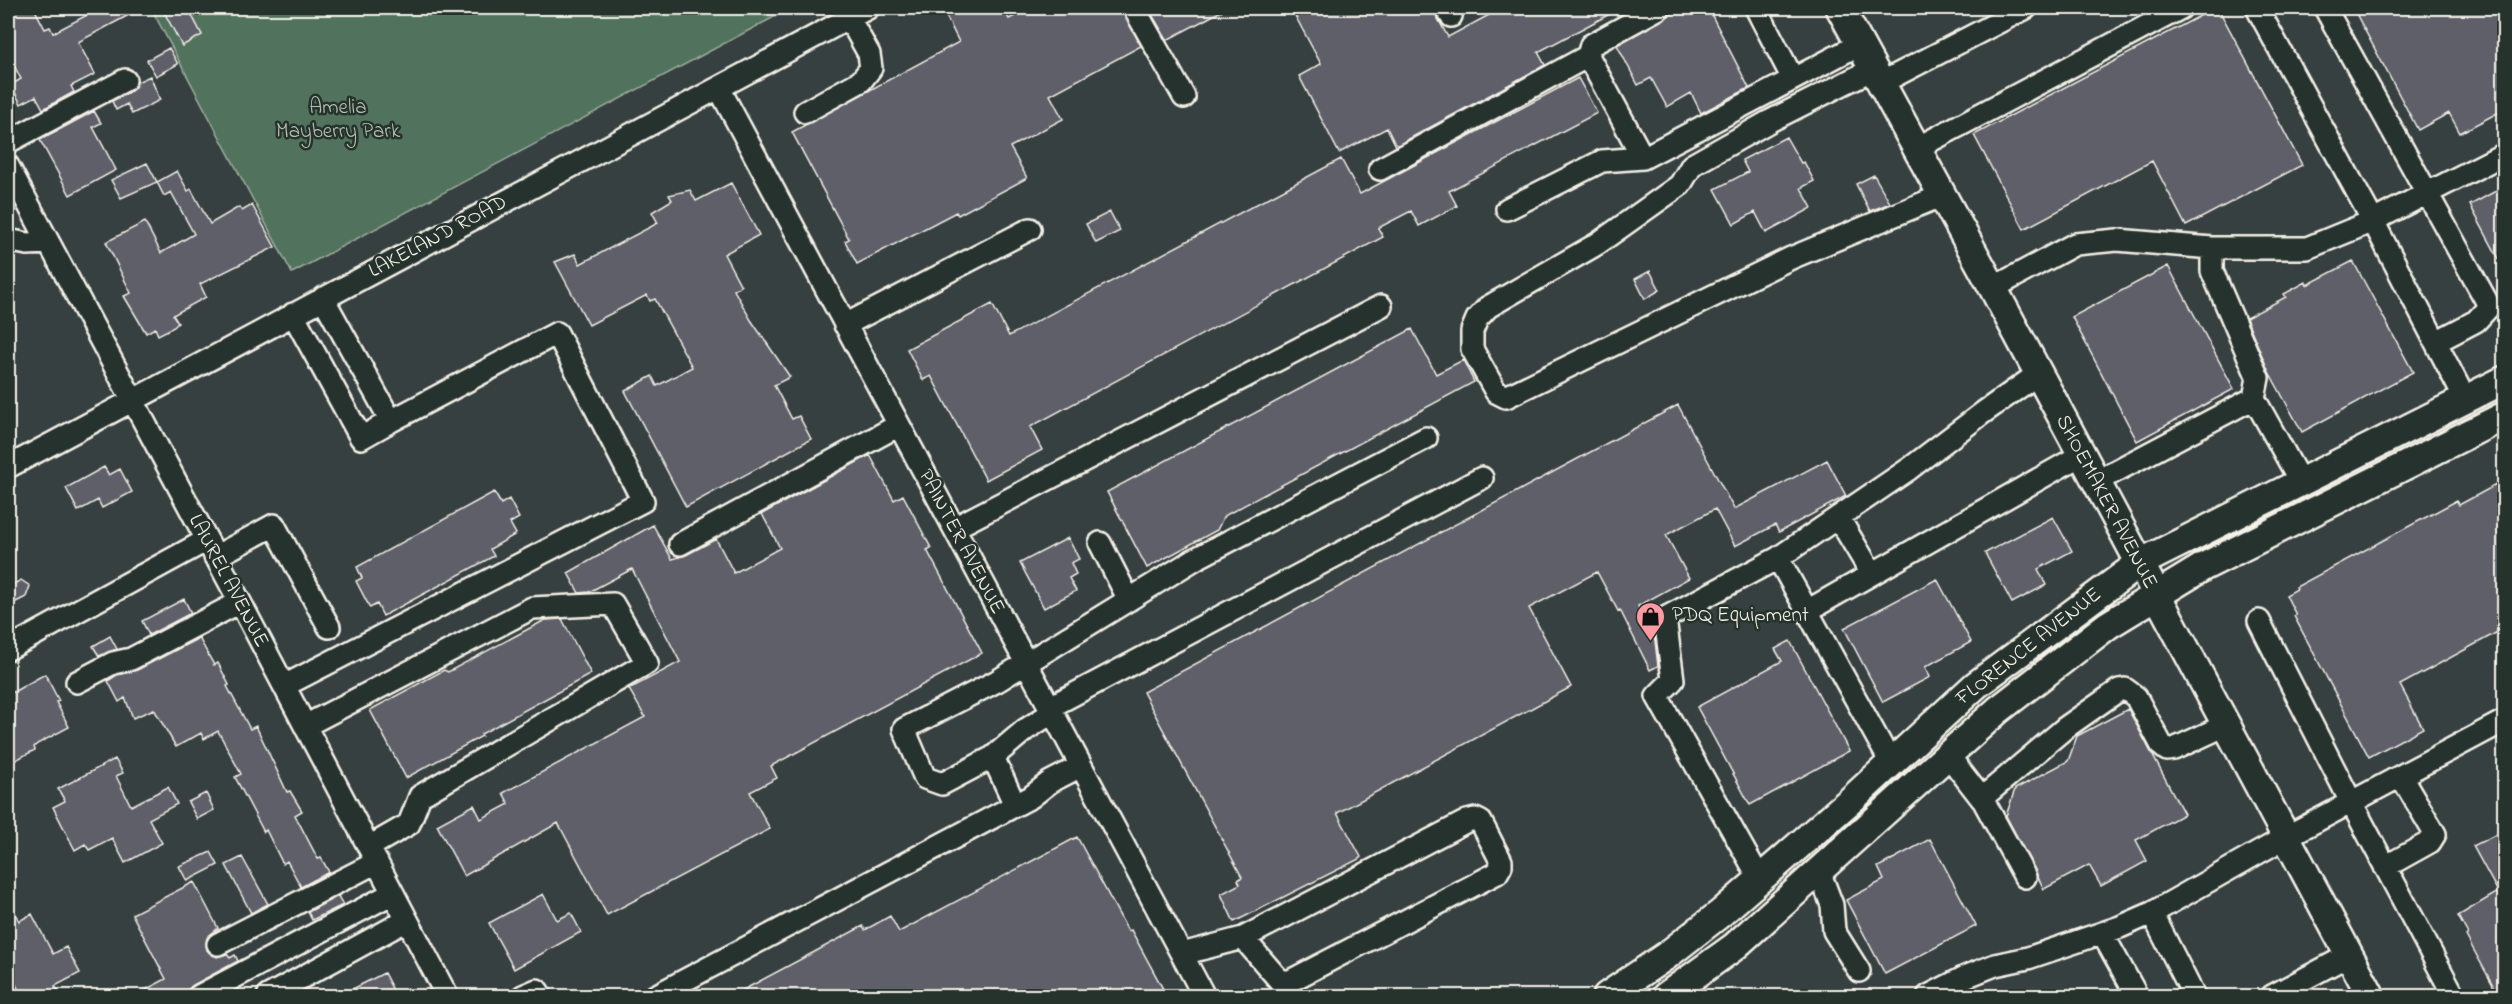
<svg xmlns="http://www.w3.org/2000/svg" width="2512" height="1004" viewBox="0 0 2512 1004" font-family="'Indie Flower',sans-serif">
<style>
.green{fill:#51735d;stroke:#a2b2a2;stroke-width:1.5}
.building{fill:#5f5f6b;stroke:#f4f1e8;stroke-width:1.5}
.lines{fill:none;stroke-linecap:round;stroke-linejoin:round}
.minor-casing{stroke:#f4f1e8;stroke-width:26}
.major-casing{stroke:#f4f1e8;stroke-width:32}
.minor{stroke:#26332d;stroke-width:21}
.major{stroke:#26332d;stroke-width:27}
.labels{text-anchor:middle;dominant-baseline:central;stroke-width:5;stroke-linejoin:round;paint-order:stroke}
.park-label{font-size:21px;fill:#b3bfb0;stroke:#26332d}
.street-label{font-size:21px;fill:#f4f1e8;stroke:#26332d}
.poi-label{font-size:21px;fill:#f4f1e8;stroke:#26332d;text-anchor:start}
</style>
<rect width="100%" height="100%" fill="#374040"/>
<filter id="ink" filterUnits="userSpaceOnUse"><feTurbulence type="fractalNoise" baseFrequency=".0167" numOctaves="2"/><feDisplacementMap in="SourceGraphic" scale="12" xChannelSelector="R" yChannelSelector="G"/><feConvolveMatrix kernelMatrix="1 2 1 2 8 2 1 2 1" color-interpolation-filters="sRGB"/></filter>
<g filter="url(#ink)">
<!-- green -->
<path class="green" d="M 151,8 L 791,8 L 292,273 Z"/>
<!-- building -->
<path class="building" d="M 8,8 L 34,8 L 45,29 L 50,27 L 53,33 L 91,13 L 88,8 L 142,8 L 78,42 L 95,74 L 71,86 L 74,92 L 43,109 L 36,96 L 21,104 L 11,85 L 21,79 L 8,54 Z
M 162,8 L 188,8 L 202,35 L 182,46 Z
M 961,8 L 1003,8 L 1009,19 L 1031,8 L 1121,8 L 1141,46 L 1050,95 L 1063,119 L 1010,147 L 1027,178 L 958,215 L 956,212 L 857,264 L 845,241 L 849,239 L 792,132 L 959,42 L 946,16 Z
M 1148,8 L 1227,8 L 1167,40 Z
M 1291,8 L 1432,8 L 1448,37 L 1491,14 L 1487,8 L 1621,8 L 1538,52 L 1545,65 L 1396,146 L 1387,128 L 1339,153 L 1299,76 L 1321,64 Z
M 1682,8 L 1708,8 L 1749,88 L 1701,113 L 1691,93 L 1667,107 L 1651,78 L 1638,85 L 1617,45 Z
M 2215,8 L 2218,8 L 2302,165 L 2186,226 L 2152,161 L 2024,229 L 1974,135 Z
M 2353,8 L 2505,8 L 2505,109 L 2460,133 L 2449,113 L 2418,130 Z
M 169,48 L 178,64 L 156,76 L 147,60 Z
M 150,76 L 160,100 L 132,114 L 127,104 L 116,110 L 112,101 L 131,91 L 137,82 Z
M 1578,78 L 1597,113 L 1449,191 L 1457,206 L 1419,226 L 1411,211 L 1378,228 L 1383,237 L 1030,427 L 1042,450 L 986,480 L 931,376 L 923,380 L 907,349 L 992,304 L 1009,336 L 1341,159 L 1360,194 Z
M 94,111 L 101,123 L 93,127 L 116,170 L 70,195 L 40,140 Z
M 1786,137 L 1801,163 L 1804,162 L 1814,181 L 1801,188 L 1812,208 L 1766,233 L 1755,212 L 1734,224 L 1715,189 L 1748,172 L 1742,160 Z
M 147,163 L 157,182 L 121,198 L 111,180 Z
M 177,171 L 188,191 L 191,189 L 210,224 L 239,207 L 242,211 L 252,205 L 275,247 L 200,284 L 206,297 L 173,315 L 178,323 L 174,327 L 158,335 L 155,328 L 146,333 L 124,296 L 131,293 L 106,242 L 145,222 L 161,253 L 194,234 L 171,192 L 164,196 L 157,182 Z
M 1874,175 L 1890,203 L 1870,211 L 1856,184 Z
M 731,183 L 759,235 L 724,254 L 741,286 L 734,290 L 751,320 L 790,377 L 774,385 L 792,419 L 799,416 L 811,439 L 686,507 L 625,391 L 652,376 L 657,386 L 692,367 L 655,299 L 650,301 L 647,295 L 589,325 L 555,262 L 575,254 L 580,264 L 658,223 L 652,212 L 672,200 L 669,195 L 690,190 L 696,201 Z
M 2505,186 L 2505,270 L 2470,205 Z
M 1110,212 L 1120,231 L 1096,243 L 1086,224 Z
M 2353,261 L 2413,372 L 2302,432 L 2268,370 L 2246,318 L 2286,297 L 2284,294 L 2306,282 L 2307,285 Z
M 2168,266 L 2234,389 L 2137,441 L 2072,317 Z
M 1650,271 L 1660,290 L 1645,299 L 1635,279 Z
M 1412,329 L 1436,374 L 1463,360 L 1474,382 L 1224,516 L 1217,530 L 1147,568 L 1107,492 Z
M 1678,405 L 1734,509 L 1827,460 L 1846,496 L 1779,532 L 1775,525 L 1735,546 L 1715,509 L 1666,535 L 1689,578 L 1638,606 L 1655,641 L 1658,666 L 1650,670 L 1620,610 L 1618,611 L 1597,572 L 1529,608 L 1571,687 L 1337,813 L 1361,857 L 1359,859 L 1234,922 L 1221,894 L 1240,884 L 1238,880 L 1242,877 L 1143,692 Z
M 870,455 L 894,500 L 903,495 L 931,548 L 927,550 L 982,653 L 771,766 L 777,778 L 750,792 L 770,829 L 607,915 L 558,823 L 464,876 L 437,825 L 474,805 L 481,819 L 509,804 L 503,793 L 645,717 L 629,689 L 680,662 L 632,569 L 589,592 L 579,593 L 568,573 L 653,525 L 672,559 L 686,555 L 716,539 L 734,573 L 780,548 L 762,514 Z
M 104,467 L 109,475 L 120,469 L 132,492 L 102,508 L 98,500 L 78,511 L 66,488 Z
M 2505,480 L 2505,628 L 2400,685 L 2423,728 L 2369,757 L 2294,616 L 2296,615 L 2286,595 L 2297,589 L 2296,587 L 2456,501 L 2459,505 Z
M 494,492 L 501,504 L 509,499 L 519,518 L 510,523 L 516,534 L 490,549 L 494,556 L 383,616 L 377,604 L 370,608 L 356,581 L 362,578 L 357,567 Z
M 2053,517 L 2072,551 L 2038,569 L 2046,585 L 2012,603 L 1985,553 Z
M 1068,538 L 1079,559 L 1071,563 L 1076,574 L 1069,578 L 1076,591 L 1044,608 L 1020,563 Z
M 1937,579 L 1971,642 L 1925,667 L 1930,677 L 1883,702 L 1844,628 Z
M 21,580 L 30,586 L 26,597 L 8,606 L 8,587 Z
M 184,599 L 191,613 L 149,635 L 142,621 Z
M 562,619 L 591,674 L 481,734 L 482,736 L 406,778 L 370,710 L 444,670 L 448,672 L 545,620 Z
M 110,636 L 117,649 L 99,656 L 93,646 Z
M 199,638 L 214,665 L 218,663 L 229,685 L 227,686 L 250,729 L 256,726 L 287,792 L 290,791 L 302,811 L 295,815 L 318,859 L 321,858 L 329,872 L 301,887 L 287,861 L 283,864 L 266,830 L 264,832 L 235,777 L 241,774 L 218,731 L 204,739 L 201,733 L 176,747 L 154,709 L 133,718 L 125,698 L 119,702 L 108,681 L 117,675 L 137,670 Z
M 1790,641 L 1849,751 L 1750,805 L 1697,707 L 1782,661 L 1775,649 Z
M 45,674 L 59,701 L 56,702 L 69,727 L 37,744 L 34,747 L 35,750 L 8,764 L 8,732 L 14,728 L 8,716 L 8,695 Z
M 2128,709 L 2184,814 L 2136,840 L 2147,861 L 2101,886 L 2089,865 L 2044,889 L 2006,816 L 2015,789 L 2068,761 L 2077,736 Z
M 115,759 L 123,773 L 116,776 L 131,806 L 168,787 L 177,804 L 149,819 L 162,843 L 125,863 L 112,838 L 89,850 L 85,844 L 75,850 L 53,807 L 65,801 L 58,789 Z
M 206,793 L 214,810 L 197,819 L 188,802 Z
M 2505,830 L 2505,996 L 2499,996 L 2466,936 L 2468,934 L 2458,916 L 2498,892 L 2473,846 Z
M 1077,837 L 1128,931 L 1131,930 L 1163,989 L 1149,996 L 732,996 L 863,926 L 865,930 L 890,916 L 899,932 Z
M 1930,839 L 1976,926 L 1885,974 L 1846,900 L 1884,880 L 1878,867 Z
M 211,852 L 218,865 L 187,881 L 179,866 Z
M 242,857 L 268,904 L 251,913 L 226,865 Z
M 194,882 L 218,928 L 207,938 L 207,950 L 217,957 L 227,954 L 230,958 L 235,955 L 238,961 L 193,985 L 188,990 L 186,996 L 134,996 L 166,979 L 132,914 Z
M 543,894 L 557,920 L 571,913 L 581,932 L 514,969 L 489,923 Z
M 338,896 L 343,905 L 312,920 L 308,912 Z
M 8,900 L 19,921 L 32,914 L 53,954 L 66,947 L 80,973 L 55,986 L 61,996 L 22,996 L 8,969 Z
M 384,973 L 396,996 L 339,996 Z"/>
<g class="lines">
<defs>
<path id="minor" d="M 1134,8 L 1184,97
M 1446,8 L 1451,16
M 1756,8 L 1793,79
M 2257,8 L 2373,221 L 2504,154
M 2325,8 L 2486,300 L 2488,308 L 2476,321 L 2436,342
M 1873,69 L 1770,121 L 1692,165 L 1680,185 L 1597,244 L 1488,307 L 1477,319 L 1472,331 L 1472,349 L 1496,392 L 1506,397 L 1791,258 L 1943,195
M 1881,83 L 2026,8
M 719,88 L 1204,996
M 805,112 L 861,81 L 871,68 L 869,54 L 849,18
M 8,142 L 125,80
M 1917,148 L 2181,8
M 1643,158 L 1588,56 L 1591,45 L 1659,8
M 8,166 L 240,602 L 447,996
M 1380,169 L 1588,56
M 1507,209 L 1602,161 L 1643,158 L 1860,44
M 8,240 L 27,244 L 48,243
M 2212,248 L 2307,248 L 2373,221 L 2465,399
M 1993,288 L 2075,244 L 2117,240 L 2212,248 L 2212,271 L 2258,378 L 2254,398
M 293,314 L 361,438 L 391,421 L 323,298
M 845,325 L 1030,229
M 8,467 L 868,8
M 2095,482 L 2254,398 L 2300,481
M 1838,517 L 1872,574
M 954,528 L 1381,306
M 1100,543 L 1129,600
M 680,544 L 899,425
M 215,557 L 274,525 L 329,627
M 1778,558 L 1891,763
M 1807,611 L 2081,455
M 2259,621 L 2351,802 L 2454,996
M 8,649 L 207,540
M 77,682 L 113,663 L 131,659 L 240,602
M 284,686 L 643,501 L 557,333 L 391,421
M 1050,707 L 1482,478
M 305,726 L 532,608 L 613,604 L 647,663 L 420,796 L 409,824 L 369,847
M 1948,755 L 1982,799
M 993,757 L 942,784 L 925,778 L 904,729 L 997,681 L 1195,559 L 1426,438
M 1015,805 L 993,757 L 1025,730 L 1053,712
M 2385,867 L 2430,842 L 2435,834 L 2401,776
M 1819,871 L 1832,905 L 1834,931 L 1859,971
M 2025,877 L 1982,798 L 2065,728 L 2119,690 L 2125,689 L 2136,697 L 2162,746 L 2167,750 L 2174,749 L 2226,725
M 1760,879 L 1657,696 L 1673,680 L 1665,618 L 1778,558 L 1909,469 L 1984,412 L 2038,374
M 2102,933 L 2137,996
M 218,944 L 377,862
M 1182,954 L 1243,938 L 1467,821 L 1475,819 L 1481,822 L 1501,861 L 1501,866 L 1497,873 L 1290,981 L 1280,981 L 1243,938
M 199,996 L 393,893
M 268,996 L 407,920
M 523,996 L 537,990 L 541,996
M 655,996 L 1031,797 L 1050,782 L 1081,766
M 1928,996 L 1965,977 L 1995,965 L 2028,958 L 2120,927 L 2152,913
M 2194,996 L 2152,913 L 2286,837 L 2504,721
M 2272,996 L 2349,955"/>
<path id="major" d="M 1840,8 L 1993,288 L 2371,996
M 1607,996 L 1666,956 L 1721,913 L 1852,799 L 1976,685 L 2140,563 L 2504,380
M 1666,996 L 1734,947 L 1998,710 L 2108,625 L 2203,567 L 2504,416"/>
</defs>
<!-- minor casing -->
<use href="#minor" class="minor-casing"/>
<!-- major casing -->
<use href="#major" class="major-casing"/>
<!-- minor -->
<use href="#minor" class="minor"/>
<!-- major -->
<use href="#major" class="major"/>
</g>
</g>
<!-- icons -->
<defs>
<symbol id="shop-pin" viewBox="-11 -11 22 30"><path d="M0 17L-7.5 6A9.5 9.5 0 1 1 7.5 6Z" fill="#ff9aa2" stroke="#26332d"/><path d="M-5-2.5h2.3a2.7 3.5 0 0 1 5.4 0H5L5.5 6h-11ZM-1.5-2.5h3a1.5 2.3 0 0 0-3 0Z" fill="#111"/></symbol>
</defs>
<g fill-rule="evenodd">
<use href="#shop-pin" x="1634" y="600" width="33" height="45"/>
</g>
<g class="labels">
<!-- park labels -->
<g class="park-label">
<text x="338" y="108">Amelia<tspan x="338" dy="24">Mayberry Park</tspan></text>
</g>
<!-- street labels -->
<g class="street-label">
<text transform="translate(438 237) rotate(-28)">LAKELAND ROAD</text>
<text transform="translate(2106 502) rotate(62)">SHOEMAKER AVENUE</text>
<text transform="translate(961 542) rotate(62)">PAINTER AVENUE</text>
<text transform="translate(228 581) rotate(62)">LAUREL AVENUE</text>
<text transform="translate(2029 647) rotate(-38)">FLORENCE AVENUE</text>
</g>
<!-- poi labels -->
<g class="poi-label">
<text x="1672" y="616">PDQ Equipment</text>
</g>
</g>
<!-- margin -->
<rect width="2512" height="1004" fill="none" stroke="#26332d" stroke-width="30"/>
<rect x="15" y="15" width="2482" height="974" fill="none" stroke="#f4f1e8" stroke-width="2" filter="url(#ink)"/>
</svg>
